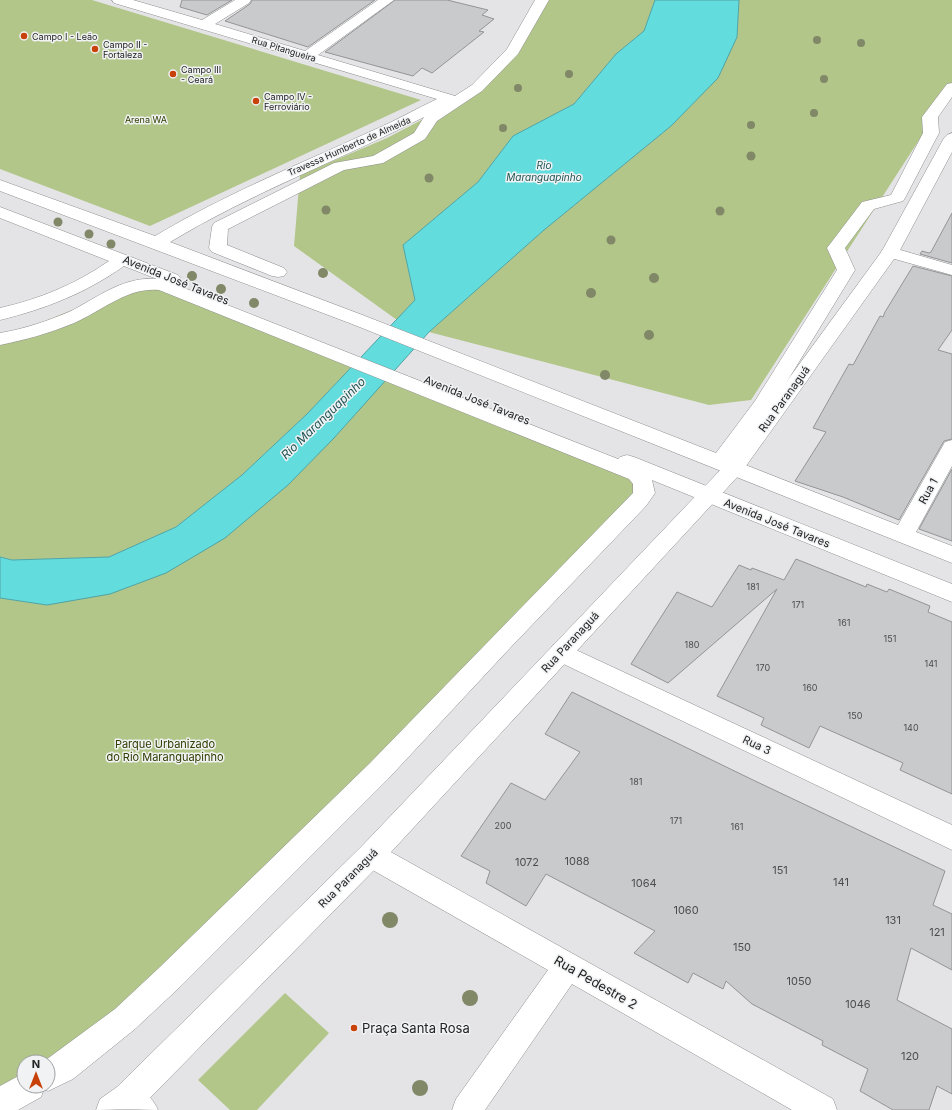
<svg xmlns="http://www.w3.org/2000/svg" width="952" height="1110" viewBox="0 0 952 1110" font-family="Inter,sans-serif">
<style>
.green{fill:#b2c689}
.water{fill:#62dcdd;stroke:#4fa4a5}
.building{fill:#c9cacb;stroke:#949496}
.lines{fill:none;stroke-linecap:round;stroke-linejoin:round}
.minor-casing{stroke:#8d8e8f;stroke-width:1}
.major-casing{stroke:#8d8e8f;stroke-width:1}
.minor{fill:#fff;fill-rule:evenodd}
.major{fill:#fff;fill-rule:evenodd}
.tree{fill:#808868}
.poi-dot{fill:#c84108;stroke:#f1f2f3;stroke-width:1.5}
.labels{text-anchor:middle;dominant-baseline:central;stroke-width:3;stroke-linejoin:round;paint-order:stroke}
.far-poi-label{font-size:9px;fill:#222323;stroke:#f1f2f3;text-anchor:start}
.far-street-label{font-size:9px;fill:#222323;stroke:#f1f2f3}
.far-park-label{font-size:9px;fill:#2f3d00;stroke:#f1f2f3}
.number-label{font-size:9px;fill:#4c4d4d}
.far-water-label{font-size:10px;font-style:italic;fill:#225657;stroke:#f1f2f3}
.street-label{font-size:11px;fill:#222323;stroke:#f1f2f3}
.park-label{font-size:11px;fill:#2f3d00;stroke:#f1f2f3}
.near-number-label{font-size:11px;fill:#4c4d4d}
.water-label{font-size:12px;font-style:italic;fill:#225657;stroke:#f1f2f3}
.near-street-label{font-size:13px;fill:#222323;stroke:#f1f2f3}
.near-poi-label{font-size:13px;fill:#222323;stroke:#f1f2f3;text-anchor:start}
</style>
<rect width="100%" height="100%" fill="#e4e4e6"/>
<!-- green -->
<path class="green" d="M 0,0 L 92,0 L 421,100 L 150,226 L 0,169 Z
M 537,0 L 655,0 L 644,31 L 616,54 L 574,104 L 513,136 L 478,182 L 403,245 L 415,300 L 397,320 L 294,246 L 300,175 L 387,138 L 460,100 L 505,54 Z
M 739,0 L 952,0 L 952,89 L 751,400 L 709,405 L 429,332 L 544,230 L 671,126 L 737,37 Z
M 140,283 L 356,362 L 307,414 L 242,475 L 176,527 L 109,557 L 12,560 L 0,557 L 0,339 Z
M 389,375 L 643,483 L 171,976 L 48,1062 L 24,1062 L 24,1086 L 0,1103 L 0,598 L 47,605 L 334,438 Z
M 285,993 L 329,1033 L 257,1110 L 230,1110 L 198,1080 Z"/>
<!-- water -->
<path class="water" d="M 655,0 L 739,0 L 737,37 L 718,78 L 671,126 L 544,230 L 429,332 L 334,438 L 288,485 L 225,538 L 166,573 L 110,594 L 47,605 L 0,598 L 0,557 L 12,560 L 109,557 L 176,527 L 242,475 L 307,414 L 415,300 L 403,245 L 478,182 L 513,136 L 574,104 L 616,54 L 644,31 Z"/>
<!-- building -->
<path class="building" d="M 182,0 L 232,0 L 207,15 L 180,7 Z
M 252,0 L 375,0 L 308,47 L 225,21 L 250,4 Z
M 395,0 L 447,0 L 488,10 L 482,15 L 494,19 L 479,31 L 484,32 L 432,73 L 422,68 L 413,76 L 325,52 Z
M 952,213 L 952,263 L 920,254 L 922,251 L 929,253 L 931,252 Z
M 913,266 L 952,276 L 952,330 L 938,350 L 952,354 L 952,439 L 944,441 L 899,520 L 843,497 L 795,481 L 826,432 L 813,428 L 849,364 L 853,365 L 880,316 L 883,317 L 885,312 Z
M 952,469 L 952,541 L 919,529 Z
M 796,559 L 866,587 L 867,584 L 887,592 L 889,589 L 930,606 L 928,612 L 952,622 L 952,794 L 900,770 L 903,763 L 820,726 L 809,748 L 761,725 L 764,718 L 717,696 L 777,589 L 668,683 L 631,664 L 677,592 L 712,607 L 739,565 L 751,570 L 752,568 L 784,580 Z
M 572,692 L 753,780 L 945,871 L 933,905 L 952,914 L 952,970 L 911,948 L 897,1000 L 952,1029 L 952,1094 L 937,1086 L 929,1110 L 893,1110 L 860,1091 L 868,1069 L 822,1045 L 823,1041 L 752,1004 L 726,981 L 723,989 L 693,973 L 688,983 L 634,953 L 655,931 L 546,874 L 526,906 L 486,883 L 490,871 L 461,856 L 511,783 L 545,800 L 580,752 L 545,734 Z"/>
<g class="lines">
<defs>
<path id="minor" d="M 112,0 L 133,0 L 202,20 L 235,0 L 251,0 L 249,3 L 215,24 L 305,51 L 378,0 L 394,0 L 318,55 L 455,96 L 472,85 L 507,49 L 535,0 L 549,0 L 518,54 L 482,91 L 437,121 L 425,139 L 383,163 L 344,170 L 228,229 L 227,245 L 284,268 L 287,272 L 284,276 L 278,277 L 272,276 L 212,252 L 209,248 L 212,227 L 214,223 L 334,163 L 373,156 L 414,133 L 424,117 C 340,160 251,193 170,242 L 365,316 L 716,453 L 755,401 L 837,270 L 827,248 L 862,202 L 891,195 L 923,133 L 922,117 L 947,84 L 952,83 L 952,97 L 938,117 L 939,133 L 905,198 L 903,201 L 874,209 L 845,248 L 855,270 L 769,411 L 733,460 L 898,525 L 945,442 L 952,440 L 952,466 L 916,532 L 952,546 L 952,563 L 352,324 L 0,191 L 0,180 L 155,236 C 225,194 300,164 374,130 C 395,121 416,109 437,99 L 114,3 Z
M 0,207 L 178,275 L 181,279 L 178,283 L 174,284 L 618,459 L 620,457 L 627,455 L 634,457 L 952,584 L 952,602 L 652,480 L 655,493 L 646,506 L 511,647 L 388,779 L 181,986 L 135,1029 L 73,1079 L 48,1091 L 44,1089 L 41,1097 L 18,1110 L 0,1110 L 0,1086 L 24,1073 L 24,1086 L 48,1086 L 48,1062 L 43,1062 L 115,1009 L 161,966 L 370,763 L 633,493 L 633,484 L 629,479 L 159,290 C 127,287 102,311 74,323 C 50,333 25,340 0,345 L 0,333 C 24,329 48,321 71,311 C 98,297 124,276 157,279 L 124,266 C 86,293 45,309 0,320 L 0,308 C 40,299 76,284 109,261 L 0,218 Z
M 890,247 L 952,265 L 952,275 L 884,256 L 881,252 L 884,248 Z
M 561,643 L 952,825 L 952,850 L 553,659 L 549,652 L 553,645 Z
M 371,843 L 380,846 L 833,1099 L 837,1110 L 792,1110 L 572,984 L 485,1110 L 452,1110 L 456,1099 L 548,970 L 362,864 L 358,855 L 362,846 Z
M 128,1083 C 142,1089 152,1096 158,1110 L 117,1109 L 113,1098 L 117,1087 Z"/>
<path id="major" d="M 952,133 L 952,152 L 899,252 L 741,473 L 380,864 L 139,1109 L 96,1110 L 100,1099 L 117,1087 L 362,846 L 727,463 L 882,251 L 944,138 L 947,135 Z"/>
</defs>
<!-- minor casing -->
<use href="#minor" class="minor-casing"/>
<!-- major casing -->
<use href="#major" class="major-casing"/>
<!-- minor -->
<use href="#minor" class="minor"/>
<!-- major -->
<use href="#major" class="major"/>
</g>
<!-- trees -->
<g class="tree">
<circle cx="817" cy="40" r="4"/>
<circle cx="861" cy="43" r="4"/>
<circle cx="569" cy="74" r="4"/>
<circle cx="824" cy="79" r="4"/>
<circle cx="518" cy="88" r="4"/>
<circle cx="814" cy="113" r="4"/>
<circle cx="751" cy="125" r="4"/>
<circle cx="503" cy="128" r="4"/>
<circle cx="751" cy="156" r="4.5"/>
<circle cx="429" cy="178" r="4.5"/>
<circle cx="326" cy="210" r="4.5"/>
<circle cx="720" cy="211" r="4.5"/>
<circle cx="58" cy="222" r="4.5"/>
<circle cx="89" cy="234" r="4.5"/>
<circle cx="611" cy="240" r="4.5"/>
<circle cx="111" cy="244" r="4.5"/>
<circle cx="323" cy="273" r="5"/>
<circle cx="192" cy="276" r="5"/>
<circle cx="654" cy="278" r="5"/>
<circle cx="221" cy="289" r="5"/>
<circle cx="591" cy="293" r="5"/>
<circle cx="254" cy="303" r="5"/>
<circle cx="649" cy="335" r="5"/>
<circle cx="605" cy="375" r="5"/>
<circle cx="390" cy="920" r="8"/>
<circle cx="470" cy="998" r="8"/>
<circle cx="420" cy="1088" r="8"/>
</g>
<!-- markers -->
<g class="poi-dot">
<circle cx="24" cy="36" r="4"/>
<circle cx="95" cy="49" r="4"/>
<circle cx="173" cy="74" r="4"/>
<circle cx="256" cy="101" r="4"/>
<circle cx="354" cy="1028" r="4"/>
</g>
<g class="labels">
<!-- far-poi labels -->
<g class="far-poi-label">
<text x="32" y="36">Campo I - Leão</text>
<text x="103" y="44">Campo II -<tspan x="103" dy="10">Fortaleza</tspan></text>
<text x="181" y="69">Campo III<tspan x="181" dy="10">- Ceará</tspan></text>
<text x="264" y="96">Campo IV -<tspan x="264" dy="10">Ferroviário</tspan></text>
</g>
<!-- far-street labels -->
<g class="far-street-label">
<text transform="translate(284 49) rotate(17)">Rua Pitangueira</text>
<text transform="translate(349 146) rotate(-24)">Travessa Humberto de Almeida</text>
</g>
<!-- far-park labels -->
<g class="far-park-label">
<text x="146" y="119">Arena WA</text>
</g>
<!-- number labels -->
<g class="number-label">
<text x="753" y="586">181</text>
<text x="798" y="604">171</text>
<text x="844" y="622">161</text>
<text x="890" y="638">151</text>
<text x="692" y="644">180</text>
<text x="931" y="663">141</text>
<text x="763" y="667">170</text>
<text x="810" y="687">160</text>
<text x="855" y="715">150</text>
<text x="911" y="727">140</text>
<text x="636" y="781">181</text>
<text x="676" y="820">171</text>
<text x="503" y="825">200</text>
<text x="737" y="826">161</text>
</g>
<!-- far-water labels -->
<g class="far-water-label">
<text x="544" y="165">Rio<tspan x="544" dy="12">Maranguapinho</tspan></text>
</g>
<!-- street labels -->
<g class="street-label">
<text transform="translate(176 280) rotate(22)">Avenida José Tavares</text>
<text transform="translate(784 399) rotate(-54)">Rua Paranaguá</text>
<text transform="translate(477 400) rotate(22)">Avenida José Tavares</text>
<text transform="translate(928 491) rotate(-61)">Rua 1</text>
<text transform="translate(777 523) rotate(22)">Avenida José Tavares</text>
<text transform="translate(570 642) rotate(-47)">Rua Paranaguá</text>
<text transform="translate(757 745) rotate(25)">Rua 3</text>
<text transform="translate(348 878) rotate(-45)">Rua Paranaguá</text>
</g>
<!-- park labels -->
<g class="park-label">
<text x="165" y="744">Parque Urbanizado<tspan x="165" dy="13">do Rio Maranguapinho</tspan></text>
</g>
<!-- near-number labels -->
<g class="near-number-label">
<text x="577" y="861">1088</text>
<text x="527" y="862">1072</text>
<text x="780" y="870">151</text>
<text x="841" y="882">141</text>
<text x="644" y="883">1064</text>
<text x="686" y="910">1060</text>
<text x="893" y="920">131</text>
<text x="937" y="932">121</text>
<text x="742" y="947">150</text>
<text x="799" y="981">1050</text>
<text x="858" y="1004">1046</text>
<text x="910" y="1056">120</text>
</g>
<!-- water labels -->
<g class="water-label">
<text transform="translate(323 418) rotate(-44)">Rio Maranguapinho</text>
</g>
<!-- near-street labels -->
<g class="near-street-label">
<text transform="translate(596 982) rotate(30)">Rua Pedestre 2</text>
</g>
<!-- near-poi labels -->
<g class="near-poi-label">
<text x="362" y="1028">Praça Santa Rosa</text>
</g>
</g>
<!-- north arrow -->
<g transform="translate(36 1074)"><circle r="19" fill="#f1f2f3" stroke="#9e9fa0"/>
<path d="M0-3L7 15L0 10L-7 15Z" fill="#c84108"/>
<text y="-6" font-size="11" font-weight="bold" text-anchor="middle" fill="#222323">N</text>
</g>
</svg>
